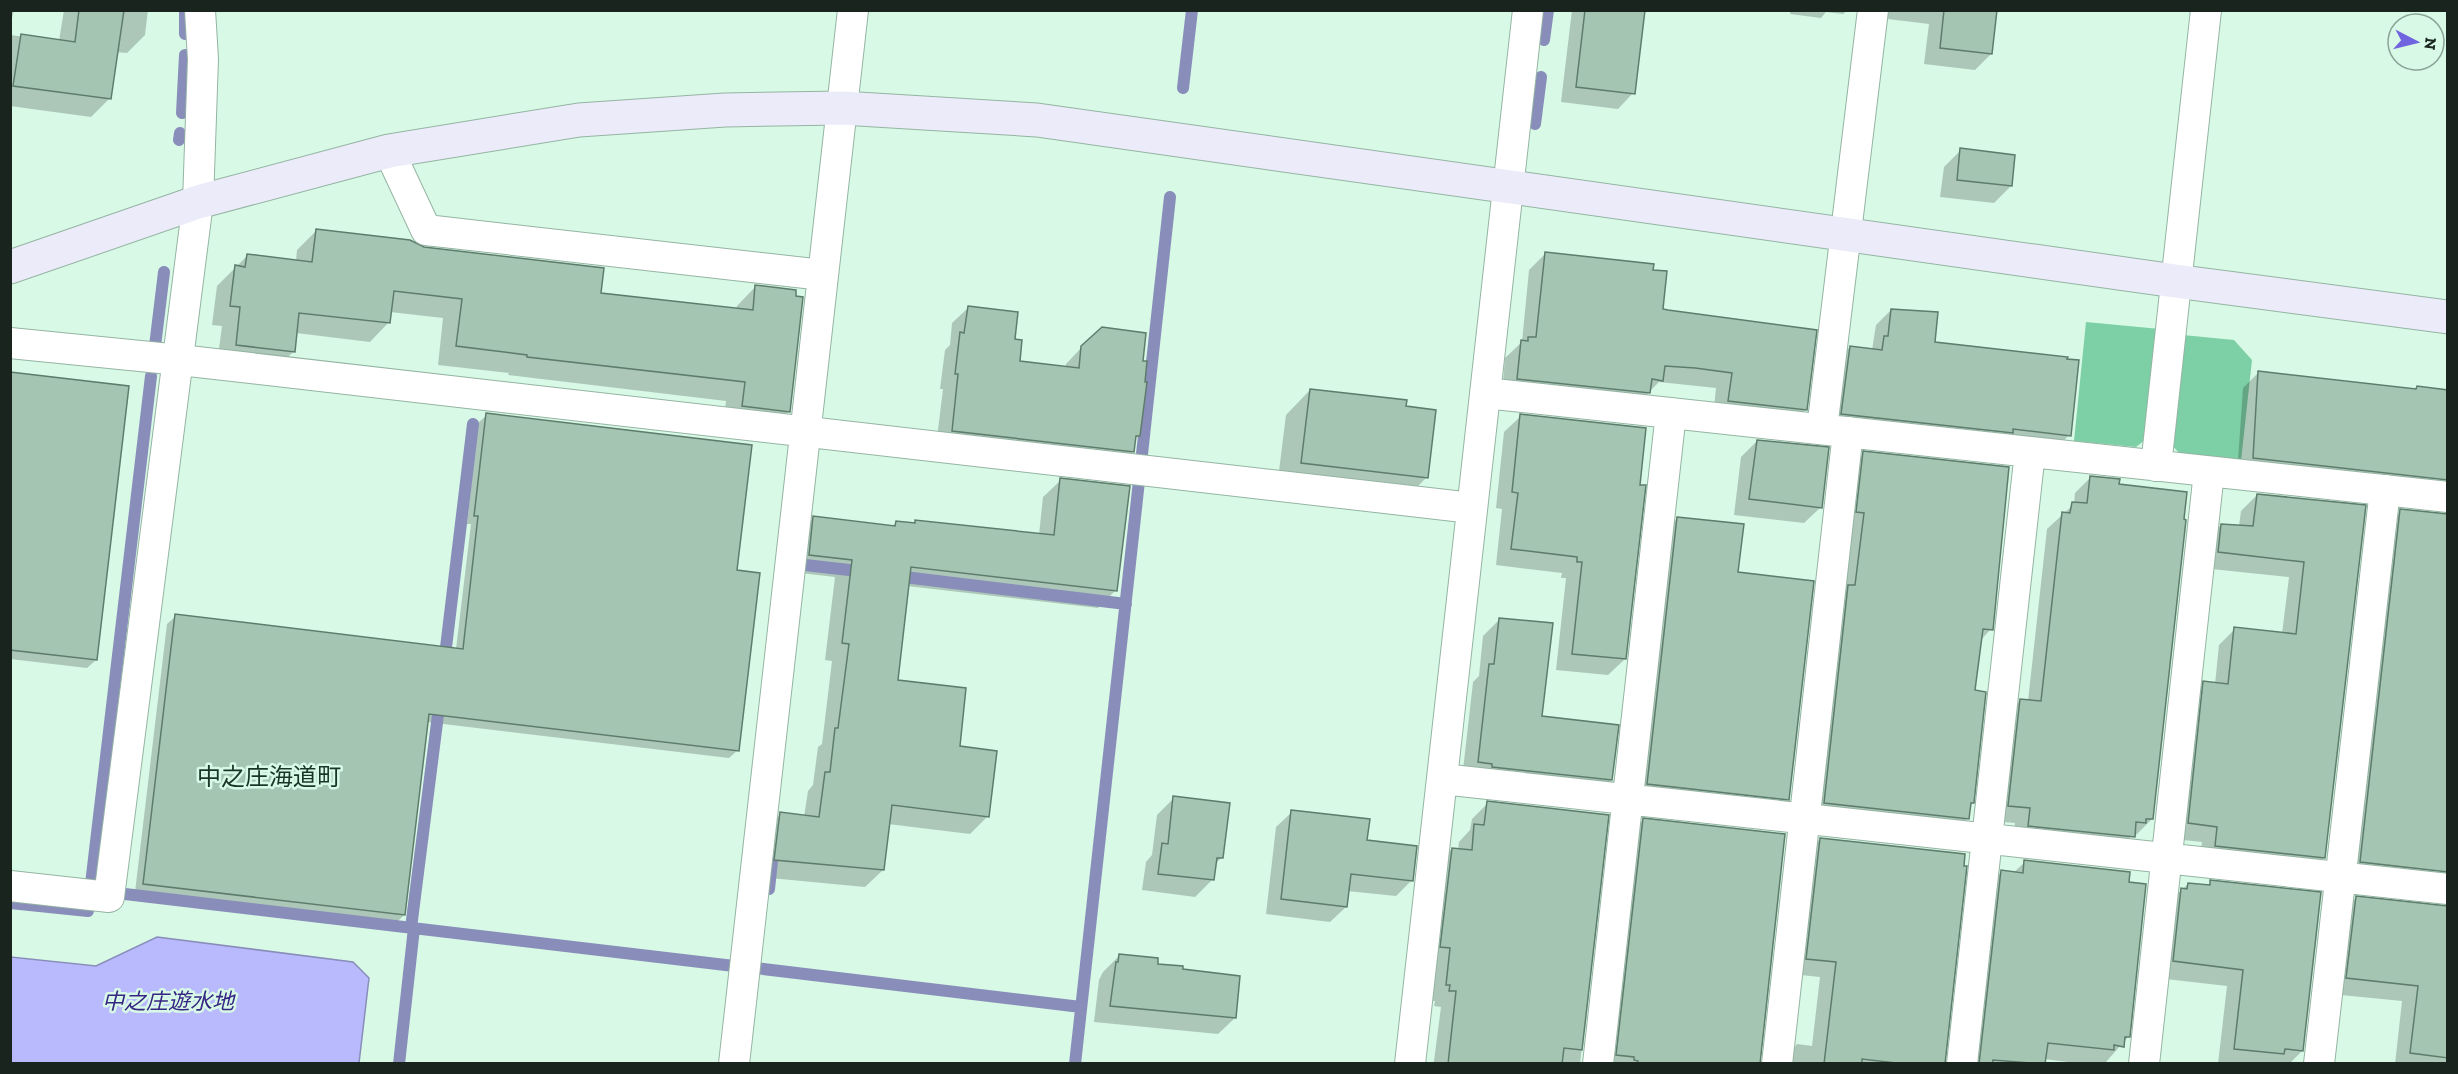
<svg xmlns="http://www.w3.org/2000/svg" width="2458" height="1074" viewBox="0 0 2458 1074" font-family="'Zilla Slab','Noto Sans JP',serif">
<style>
.green{fill:#7dd0a6}
.water{fill:#b9bafd;stroke:#898dba;stroke-width:1.5}
.shadow{fill:#0003}
.lines{fill:none;stroke-linecap:round;stroke-linejoin:round}
.stream{stroke:#898dba;stroke-width:12}
.building{fill:#a5c5b3;stroke:#5e7c6b;stroke-width:1.5}
.street-casing{stroke:#95b4a3;stroke-width:32}
.secondary-casing{stroke:#95b4a3;stroke-width:35}
.street{stroke:#fff;stroke-width:30}
.secondary{stroke:#ebebf9;stroke-width:33}
.labels{text-anchor:middle;dominant-baseline:central;stroke-width:5;stroke-linejoin:round;paint-order:stroke}
.water-label{font-size:22px;font-style:italic;fill:#362683;stroke:#d8f9e6}
.quarter-label{font-size:24px;fill:#193527;stroke:#d8f9e6}
</style>
<rect width="100%" height="100%" fill="#d8f9e6"/>
<!-- green -->
<path class="green" d="M 2086,322 L 2160,329 L 2150,436 L 2136,447 L 2074,441 Z
M 2183,335 L 2234,340 L 2252,360 L 2241,461 L 2180,454 L 2171,444 Z"/>
<!-- water -->
<path class="water" d="M 157,937 L 353,962 L 369,978 L 359,1063 L 11,1063 L 11,957 L 96,966 Z"/>
<!-- shadow -->
<path class="shadow" d="M 10,10 L 14,10 L 10,26 Z
M 64,10 L 148,10 L 145,35 L 127,53 L 116,52 L 110,98 L 91,117 L 10,106 L 10,35 L 59,41 Z
M 1572,10 L 1643,10 L 1633,93 L 1618,109 L 1561,102 Z
M 1791,10 L 1848,10 L 1843,14 L 1826,12 L 1821,18 L 1790,14 Z
M 1863,10 L 1996,10 L 1991,54 L 1975,70 L 1924,64 L 1929,24 L 1871,17 Z
M 1961,150 L 2011,186 L 1994,203 L 1940,197 L 1944,167 Z
M 316,231 L 424,249 L 600,294 L 736,310 L 737,306 L 756,286 L 789,411 L 770,430 L 723,424 L 726,401 L 508,375 L 509,373 L 438,365 L 443,318 L 390,312 L 389,322 L 370,342 L 296,333 L 293,352 L 274,371 L 217,364 L 222,326 L 212,325 L 217,286 L 247,256 L 296,261 L 297,250 Z
M 1546,253 L 1661,310 L 1744,320 L 1743,323 L 1805,410 L 1789,426 L 1713,417 L 1716,388 L 1659,382 L 1632,409 L 1502,395 L 1505,358 L 1522,342 L 1529,270 Z
M 968,308 L 1013,340 L 1018,362 L 1066,368 L 1066,364 L 1082,347 L 1139,435 L 1134,440 L 1133,451 L 1117,467 L 936,446 L 943,389 L 940,389 L 945,350 L 950,345 L 952,323 Z
M 1891,310 L 1933,343 L 2069,435 L 2054,451 L 1827,429 L 1835,362 L 1850,347 L 1872,350 L 1876,325 Z
M 2259,372 L 2415,390 L 2448,391 L 2448,506 L 2237,474 L 2243,388 Z
M 10,374 L 96,660 L 87,668 L 10,659 Z
M 1310,390 L 1404,408 L 1427,477 L 1402,502 L 1277,487 L 1286,415 Z
M 487,415 L 735,572 L 738,750 L 729,758 L 427,722 L 404,915 L 396,923 L 135,892 L 167,624 L 176,616 L 456,649 L 471,524 L 467,524 L 478,423 Z
M 1521,416 L 1625,659 L 1608,675 L 1556,670 L 1566,578 L 1561,578 L 1562,573 L 1496,565 L 1502,509 L 1496,508 L 1504,432 Z
M 1757,441 L 1821,507 L 1804,523 L 1734,515 L 1741,457 Z
M 1864,453 L 1991,629 L 1980,641 L 1973,692 L 1972,802 L 1969,806 L 1967,819 L 1951,835 L 1808,820 L 1847,470 Z
M 2091,477 L 2152,819 L 2136,835 L 2133,834 L 2117,853 L 2013,841 L 2015,823 L 1993,821 L 2005,716 L 2020,700 L 2028,701 L 2047,529 L 2074,504 L 2075,493 Z
M 1061,480 L 1116,590 L 1098,608 L 907,586 L 897,681 L 958,748 L 988,816 L 970,834 L 888,824 L 883,870 L 865,887 L 758,877 L 763,832 L 781,814 L 804,817 L 808,791 L 813,785 L 818,747 L 822,744 L 832,661 L 825,660 L 835,577 L 792,572 L 796,535 L 814,517 L 892,527 L 896,523 L 913,525 L 916,522 L 1039,535 L 1043,497 Z
M 2257,495 L 2364,507 L 2324,858 L 2308,873 L 2199,862 L 2202,842 L 2173,839 L 2188,699 L 2204,683 L 2215,684 L 2219,645 L 2235,629 L 2282,634 L 2289,577 L 2202,568 L 2205,541 L 2221,525 L 2239,526 L 2241,511 Z
M 2401,511 L 2448,515 L 2448,898 L 2344,878 L 2384,527 Z
M 1677,519 L 1737,574 L 1788,799 L 1772,815 L 1632,799 L 1662,534 Z
M 1500,619 L 1541,717 L 1611,780 L 1594,796 L 1462,779 L 1473,682 L 1479,676 L 1483,636 Z
M 1174,798 L 1221,858 L 1214,865 L 1212,880 L 1195,897 L 1142,890 L 1146,862 L 1152,855 L 1157,815 Z
M 1488,803 L 1607,816 L 1580,1064 L 1432,1064 L 1434,1061 L 1441,1007 L 1434,1006 L 1435,1001 L 1431,1001 L 1436,865 L 1452,849 L 1458,850 L 1459,842 L 1470,830 L 1472,819 Z
M 1292,812 L 1366,841 L 1412,880 L 1396,896 L 1347,891 L 1346,907 L 1330,922 L 1266,914 L 1276,827 Z
M 1643,820 L 1759,1064 L 1602,1064 L 1627,836 Z
M 1820,839 L 1944,1064 L 1781,1064 L 1797,1044 L 1812,1046 L 1820,977 L 1791,974 L 1804,855 Z
M 2025,862 L 2128,1037 L 2106,1062 L 2084,1064 L 2044,1059 L 2044,1064 L 1966,1064 L 1986,888 L 2001,872 L 2013,873 Z
M 2211,882 L 2302,1051 L 2289,1064 L 2218,1064 L 2227,986 L 2157,978 L 2164,906 L 2188,884 L 2207,886 Z
M 2356,898 L 2448,908 L 2448,1064 L 2395,1064 L 2402,1001 L 2331,994 L 2340,914 Z
M 1120,955 L 1156,965 L 1235,1018 L 1218,1034 L 1094,1022 L 1099,980 L 1103,972 Z"/>
<g class="lines">
<!-- stream -->
<path class="stream" d="M 185,34 L 185,10
M 1544,40 L 1548,10
M 1183,88 L 1192,10
M 182,113 L 185,55
M 1535,124 L 1541,77
M 179,140 L 180,133
M 155,346 L 164,272
M 1142,454 L 1170,197
M 805,565 L 867,572
M 896,576 L 1126,604
M 444,664 L 473,424
M 91,884 L 151,376
M 769,889 L 772,861
M 125,894 L 734,966
M 10,903 L 88,911 L 88,906
M 411,928 L 440,699
M 755,968 L 1081,1007
M 399,1064 L 414,928
M 1075,1064 L 1139,481"/>
</g>
<!-- building -->
<path class="building" d="M 79,10 L 124,10 L 111,99 L 13,86 L 21,34 L 75,42 Z
M 1585,10 L 1645,10 L 1635,94 L 1576,87 Z
M 1944,10 L 1997,10 L 1992,54 L 1940,48 Z
M 1960,148 L 2015,155 L 2012,186 L 1957,180 Z
M 316,229 L 410,240 L 424,247 L 604,268 L 601,293 L 753,310 L 755,285 L 796,290 L 796,296 L 803,297 L 790,412 L 742,406 L 745,382 L 527,357 L 527,355 L 456,346 L 462,299 L 394,291 L 390,323 L 299,313 L 295,352 L 236,345 L 240,307 L 230,306 L 235,265 L 245,267 L 247,254 L 312,262 Z
M 1545,252 L 1654,264 L 1653,270 L 1667,271 L 1663,309 L 1668,310 L 1817,330 L 1807,410 L 1728,401 L 1732,373 L 1695,368 L 1665,366 L 1663,381 L 1652,379 L 1650,393 L 1517,379 L 1521,340 L 1528,341 L 1528,337 L 1536,337 Z
M 968,306 L 1018,312 L 1015,339 L 1022,340 L 1020,361 L 1079,368 L 1081,346 L 1102,327 L 1146,333 L 1143,361 L 1147,361 L 1145,382 L 1147,382 L 1140,436 L 1136,436 L 1134,452 L 952,431 L 958,374 L 955,374 L 960,332 L 964,333 Z
M 1891,309 L 1938,312 L 1935,342 L 2068,357 L 2067,359 L 2079,360 L 2071,436 L 2013,429 L 2013,433 L 1841,414 L 1850,346 L 1882,350 L 1884,336 L 1888,336 Z
M 2258,371 L 2416,389 L 2417,386 L 2448,390 L 2448,480 L 2253,458 Z
M 10,372 L 129,386 L 97,660 L 10,650 Z
M 1310,389 L 1407,400 L 1406,406 L 1436,410 L 1428,478 L 1301,463 Z
M 486,413 L 752,445 L 737,570 L 760,573 L 739,751 L 429,714 L 405,915 L 143,884 L 175,614 L 463,649 L 478,516 L 474,516 Z
M 1520,414 L 1646,428 L 1640,485 L 1646,485 L 1626,659 L 1572,654 L 1582,562 L 1577,562 L 1577,557 L 1511,549 L 1518,493 L 1512,492 Z
M 1757,440 L 1829,447 L 1822,508 L 1749,499 Z
M 1863,451 L 2009,467 L 1993,630 L 1983,629 L 1975,690 L 1986,692 L 1974,803 L 1971,803 L 1969,819 L 1824,803 L 1848,585 L 1855,585 L 1864,513 L 1856,512 Z
M 2090,476 L 2120,479 L 2119,484 L 2187,492 L 2184,519 L 2186,520 L 2153,819 L 2146,819 L 2146,823 L 2136,822 L 2135,837 L 2028,826 L 2030,808 L 2008,806 L 2020,699 L 2041,701 L 2062,512 L 2070,513 L 2072,502 L 2087,503 Z
M 1060,478 L 1130,486 L 1117,591 L 911,567 L 898,680 L 966,688 L 960,746 L 997,751 L 989,817 L 892,805 L 884,870 L 774,860 L 780,812 L 819,817 L 825,772 L 830,772 L 835,728 L 838,728 L 849,644 L 842,643 L 852,560 L 809,555 L 813,516 L 895,526 L 896,521 L 915,523 L 915,520 L 1054,535 Z
M 2257,494 L 2366,505 L 2325,858 L 2215,846 L 2217,827 L 2188,823 L 2203,681 L 2228,684 L 2234,627 L 2296,634 L 2304,562 L 2218,552 L 2221,524 L 2253,526 Z
M 2400,509 L 2448,514 L 2448,872 L 2360,862 Z
M 1677,517 L 1744,524 L 1738,572 L 1814,581 L 1789,800 L 1647,784 Z
M 1499,618 L 1553,623 L 1542,716 L 1619,725 L 1612,780 L 1492,767 L 1492,764 L 1478,762 L 1489,664 L 1494,664 Z
M 1173,796 L 1230,803 L 1223,858 L 1217,858 L 1214,880 L 1158,874 L 1162,843 L 1168,844 Z
M 1487,801 L 1609,815 L 1582,1050 L 1564,1048 L 1562,1064 L 1448,1064 L 1456,991 L 1449,991 L 1450,985 L 1446,985 L 1450,948 L 1440,947 L 1452,848 L 1472,850 L 1474,824 L 1484,825 Z
M 1291,810 L 1370,819 L 1367,840 L 1417,846 L 1413,881 L 1351,874 L 1347,907 L 1281,899 Z
M 1643,818 L 1785,834 L 1760,1064 L 1637,1064 L 1638,1061 L 1634,1060 L 1634,1057 L 1616,1055 Z
M 1820,838 L 1965,854 L 1964,866 L 1967,866 L 1945,1064 L 1905,1064 L 1862,1059 L 1862,1064 L 1824,1064 L 1836,962 L 1806,959 Z
M 2024,860 L 2130,872 L 2129,882 L 2146,884 L 2130,1037 L 2125,1037 L 2124,1047 L 2114,1045 L 2114,1050 L 2048,1043 L 2045,1064 L 1993,1060 L 1992,1064 L 1979,1064 L 2001,870 L 2023,873 Z
M 2210,880 L 2321,892 L 2303,1051 L 2285,1049 L 2284,1054 L 2234,1049 L 2243,970 L 2173,961 L 2181,888 L 2187,889 L 2188,883 L 2210,885 Z
M 2356,896 L 2448,906 L 2448,1058 L 2410,1053 L 2418,986 L 2346,978 Z
M 1119,954 L 1158,958 L 1158,964 L 1183,966 L 1183,969 L 1240,976 L 1236,1018 L 1110,1006 L 1116,962 L 1118,962 Z"/>
<g class="lines">
<defs>
<path id="street" d="M 389,151 L 426,230 L 823,275
M 10,343 L 180,360 L 1472,508
M 1485,393 L 2448,497
M 1822,429 L 1873,10
M 2156,466 L 2206,10
M 1442,779 L 2448,889
M 10,886 L 109,897 L 198,202 L 203,59 L 200,10
M 734,1064 L 853,10
M 1410,1064 L 1528,10
M 1598,1064 L 1671,413
M 1777,1064 L 1848,432
M 1962,1064 L 2030,452
M 2144,1064 L 2209,472
M 2319,1064 L 2385,490"/>
<path id="secondary" d="M 10,267 L 198,202 L 389,151 L 579,120 L 725,110 L 842,108 L 1037,120 L 2175,281 L 2448,317"/>
</defs>
<!-- street casing -->
<use href="#street" class="street-casing"/>
<!-- secondary casing -->
<use href="#secondary" class="secondary-casing"/>
<!-- street -->
<use href="#street" class="street"/>
<!-- secondary -->
<use href="#secondary" class="secondary"/>
</g>
<g class="labels">
<!-- water labels -->
<g class="water-label">
<text x="168" y="1001">中之庄遊水地</text>
</g>
<!-- quarter labels -->
<g class="quarter-label">
<text x="269" y="776">中之庄海道町</text>
</g>
</g>
<!-- border -->
<rect width="2458" height="1074" fill="none" stroke="#18241d" stroke-width="24"/>
<!-- north arrow -->
<g transform="translate(2416 42) rotate(97)"><circle r="28" fill="#d8f9e6" stroke="#8ba496" stroke-width="1.5"/>
<path d="M0-4.5L10 22L0 15L-10 22Z" fill="#7165df"/>
<text y="-9" font-size="16" font-weight="bold" text-anchor="middle" fill="#18241d">N</text>
</g>
</svg>
